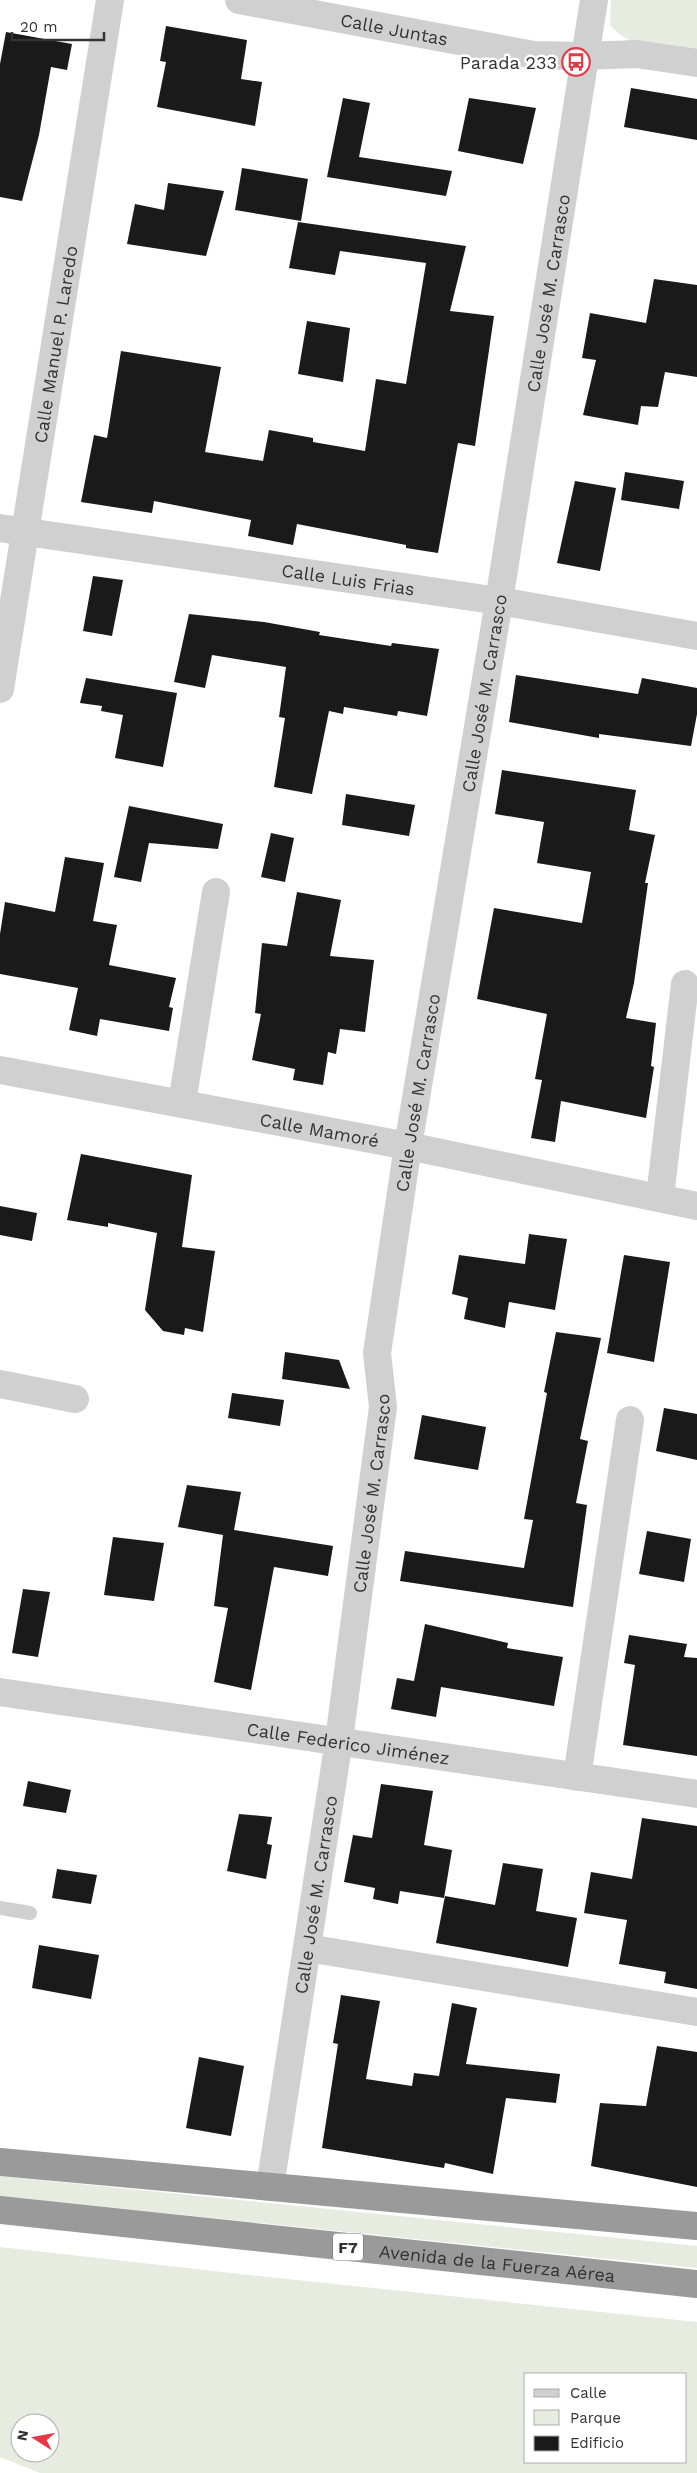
<svg xmlns="http://www.w3.org/2000/svg" width="697" height="2473" viewBox="0 0 697 2473" font-family="'Work Sans',sans-serif">
<style>
.green{fill:#e6ecdf;fill-rule:evenodd}
.building{fill:#1a1a1a}
.lines{fill:none;stroke-linecap:round;stroke-linejoin:round}
.lane{stroke:#d0d0d0;stroke-width:14}
.street{stroke:#d0d0d0;stroke-width:28}
.highway{stroke:#9a9a9a;stroke-width:28}
.labels{text-anchor:middle;dominant-baseline:central;stroke-width:5;stroke-linejoin:round;paint-order:stroke}
.shield{fill:#fff;stroke:#707070;stroke-width:1}
.shield-label{font-size:16px;font-weight:bold;fill:#333}
.street-label{font-size:18px;fill:#333;stroke:#fff}
.poi-label{font-size:18px;fill:#333;stroke:#fff;text-anchor:end}
</style>
<rect width="100%" height="100%" fill="#fff"/>
<!-- green -->
<path class="green" d="M 611,0 L 697,0 L 697,53 C 667,49 631,50 610,25 Z
M 0,2176 L 697,2246 L 697,2268 L 0,2196 Z
M 0,2247 L 240,2274 L 697,2322 L 697,2473 L 40,2473 L 0,2457 ZM 686,2374 L 686,2462 L 526,2462 L 526,2374 ZM 20,2423 L 50,2423 L 50,2453 L 20,2453 Z"/>
<!-- building -->
<path class="building" d="M 166,26 L 247,40 L 241,79 L 262,82 L 255,126 L 157,107 L 166,62 L 160,61 Z
M 6,32 L 72,44 L 67,70 L 51,67 L 39,135 L 22,201 L 0,197 L 0,64 Z
M 631,88 L 697,99 L 697,140 L 624,127 Z
M 343,98 L 370,103 L 359,157 L 452,171 L 446,196 L 327,177 Z
M 469,98 L 536,108 L 523,164 L 458,151 Z
M 242,168 L 308,179 L 301,221 L 235,210 Z
M 168,183 L 224,191 L 206,256 L 127,244 L 135,204 L 164,210 Z
M 298,222 L 466,246 L 450,311 L 494,316 L 475,446 L 458,443 L 438,553 L 406,548 L 406,545 L 297,524 L 293,545 L 248,536 L 251,520 L 154,501 L 152,513 L 81,502 L 94,435 L 107,438 L 121,351 L 221,367 L 205,452 L 263,461 L 269,430 L 313,438 L 313,442 L 365,451 L 376,379 L 406,384 L 426,263 L 340,251 L 335,275 L 289,268 Z
M 654,279 L 697,285 L 697,377 L 665,372 L 658,407 L 641,406 L 638,425 L 583,415 L 596,360 L 582,358 L 590,313 L 646,323 Z
M 307,321 L 350,328 L 343,382 L 298,374 Z
M 625,472 L 684,481 L 679,509 L 621,500 Z
M 575,481 L 616,488 L 600,571 L 557,563 Z
M 93,576 L 123,580 L 112,636 L 83,631 Z
M 189,614 L 264,622 L 320,632 L 319,635 L 391,646 L 392,643 L 439,649 L 427,716 L 398,711 L 397,716 L 344,707 L 343,714 L 329,711 L 312,794 L 274,787 L 285,718 L 279,717 L 286,667 L 212,655 L 205,688 L 174,682 Z
M 516,675 L 638,694 L 642,678 L 697,688 L 697,714 L 691,746 L 599,734 L 599,738 L 509,722 Z
M 86,678 L 177,693 L 163,767 L 115,758 L 123,715 L 101,711 L 102,706 L 80,703 Z
M 502,770 L 636,790 L 629,830 L 655,835 L 645,883 L 648,883 L 634,983 L 626,1018 L 656,1023 L 651,1066 L 654,1067 L 646,1118 L 561,1101 L 555,1142 L 531,1138 L 542,1080 L 535,1079 L 547,1014 L 477,999 L 494,908 L 582,923 L 591,872 L 537,863 L 544,822 L 495,814 Z
M 346,794 L 415,805 L 409,836 L 342,825 Z
M 129,806 L 223,824 L 218,849 L 149,843 L 141,882 L 114,877 Z
M 271,833 L 294,838 L 285,882 L 261,877 Z
M 65,857 L 104,863 L 93,921 L 117,925 L 109,965 L 176,978 L 169,1007 L 173,1008 L 169,1031 L 100,1019 L 97,1036 L 69,1030 L 78,988 L 0,974 L 0,934 L 5,902 L 55,912 Z
M 297,892 L 341,900 L 330,956 L 374,960 L 365,1032 L 340,1029 L 336,1054 L 328,1052 L 323,1085 L 293,1080 L 295,1069 L 252,1060 L 261,1014 L 255,1013 L 262,943 L 287,946 Z
M 81,1154 L 192,1175 L 182,1247 L 215,1251 L 203,1332 L 185,1328 L 184,1335 L 163,1331 L 145,1310 L 157,1233 L 108,1223 L 108,1227 L 67,1220 Z
M 0,1206 L 37,1213 L 32,1241 L 0,1235 Z
M 529,1234 L 567,1239 L 555,1310 L 509,1302 L 505,1328 L 464,1319 L 468,1298 L 452,1294 L 459,1255 L 525,1264 Z
M 624,1255 L 670,1262 L 654,1362 L 607,1353 Z
M 556,1332 L 601,1338 L 580,1439 L 588,1441 L 576,1503 L 587,1505 L 573,1607 L 400,1581 L 405,1551 L 524,1568 L 533,1520 L 524,1519 L 547,1393 L 544,1392 Z
M 285,1352 L 339,1360 L 350,1389 L 282,1379 Z
M 232,1393 L 284,1400 L 280,1426 L 228,1418 Z
M 664,1408 L 697,1414 L 697,1460 L 656,1451 Z
M 422,1415 L 486,1427 L 478,1470 L 414,1459 Z
M 187,1485 L 241,1492 L 234,1530 L 333,1546 L 328,1576 L 274,1567 L 251,1690 L 214,1682 L 228,1608 L 214,1606 L 223,1535 L 178,1527 Z
M 647,1531 L 691,1539 L 684,1582 L 639,1574 Z
M 113,1537 L 164,1543 L 154,1601 L 104,1595 Z
M 23,1589 L 50,1592 L 38,1657 L 12,1653 Z
M 425,1624 L 508,1643 L 507,1648 L 563,1657 L 554,1706 L 441,1687 L 436,1717 L 391,1709 L 397,1678 L 414,1681 Z
M 629,1635 L 687,1644 L 684,1657 L 697,1658 L 697,1756 L 623,1745 L 635,1665 L 624,1663 Z
M 28,1781 L 71,1790 L 66,1813 L 23,1806 Z
M 381,1784 L 433,1791 L 424,1845 L 452,1850 L 444,1898 L 400,1891 L 398,1904 L 373,1899 L 375,1888 L 344,1882 L 353,1835 L 372,1838 Z
M 239,1814 L 272,1817 L 267,1844 L 272,1845 L 266,1879 L 227,1871 Z
M 642,1818 L 697,1826 L 697,1989 L 664,1983 L 666,1972 L 619,1964 L 627,1920 L 584,1913 L 591,1872 L 632,1879 Z
M 503,1863 L 543,1869 L 536,1911 L 577,1918 L 568,1967 L 436,1943 L 445,1896 L 495,1905 Z
M 57,1869 L 97,1875 L 91,1904 L 52,1898 Z
M 39,1945 L 99,1955 L 91,1999 L 32,1988 Z
M 341,1995 L 380,2001 L 366,2079 L 412,2086 L 414,2073 L 439,2076 L 452,2003 L 477,2008 L 466,2064 L 560,2074 L 556,2103 L 506,2098 L 493,2174 L 445,2163 L 444,2168 L 322,2148 L 338,2044 L 333,2043 Z
M 657,2046 L 697,2052 L 697,2187 L 591,2166 L 600,2103 L 646,2106 Z
M 199,2057 L 244,2066 L 231,2136 L 186,2128 Z"/>
<g class="lines">
<!-- lane -->
<path class="lane" d="M 0,1908 L 30,1913"/>
<!-- street -->
<g class="street">
<path id="s1" d="M 239,0 L 534,55 L 584,56 L 636,54 L 697,63"/>
<path id="s2" d="M 0,528 L 499,601 L 697,636"/>
<path id="s3" d="M 0,689 L 110,0"/>
<path id="s4" d="M 0,1070 L 408,1146 L 697,1206"/>
<path d="M 182,1103 L 216,892"/>
<path d="M 660,1197 L 685,984"/>
<path d="M 0,1384 L 75,1399"/>
<path id="s5" d="M 0,1692 L 697,1794"/>
<path d="M 577,1777 L 630,1420"/>
<path d="M 307,1948 L 697,2012"/>
<path id="s6" d="M 270,2187 L 339,1740 L 383,1407 L 377,1353 L 408,1146 L 499,601 L 594,0"/>
</g>
<!-- highway -->
<g class="highway">
<path d="M 0,2162 L 697,2226"/>
<path id="s7" d="M 0,2210 L 697,2284"/>
</g>
</g>
<!-- icons -->
<defs>
<symbol id="bus-ring" viewBox="-11 -11 22 22"><circle r="9.5" fill="#fff" stroke="#e63946" stroke-width="1.5"/><path d="M-5-6H5V4H4V6H2V4H-2V6H-4V4H-5ZM-3.5-4V0h7V-4ZM-3.5 1.2v1.5H-2V1.2ZM2 1.2v1.5H3.5V1.2Z" fill="#e63946"/></symbol>
</defs>
<g fill-rule="evenodd">
<use href="#bus-ring" x="560" y="46" width="32" height="32"/>
</g>
<g class="labels">
<!-- shield labels -->
<rect class="shield" x="333" y="2233.5" width="30" height="27" rx="4"/>
<g class="shield-label">
<text x="348" y="2247">F7</text>
</g>
<!-- street labels -->
<g class="street-label">
<text stroke="none"><textPath href="#s1" startOffset="158">Calle Juntas</textPath></text>
<text stroke="none"><textPath href="#s6" startOffset="1916">Calle José M. Carrasco</textPath></text>
<text stroke="none"><textPath href="#s3" startOffset="349">Calle Manuel P. Laredo</textPath></text>
<text stroke="none"><textPath href="#s2" startOffset="352">Calle Luis Frias</textPath></text>
<text stroke="none"><textPath href="#s6" startOffset="1511">Calle José M. Carrasco</textPath></text>
<text stroke="none"><textPath href="#s6" startOffset="1106">Calle José M. Carrasco</textPath></text>
<text stroke="none"><textPath href="#s4" startOffset="325">Calle Mamoré</textPath></text>
<text stroke="none"><textPath href="#s6" startOffset="701">Calle José M. Carrasco</textPath></text>
<text stroke="none"><textPath href="#s5" startOffset="352">Calle Federico Jiménez</textPath></text>
<text stroke="none"><textPath href="#s6" startOffset="296">Calle José M. Carrasco</textPath></text>
<text stroke="none"><textPath href="#s7" startOffset="500">Avenida de la Fuerza Aérea</textPath></text>
</g>
<!-- poi labels -->
<g class="poi-label">
<text x="557" y="62">Parada 233</text>
</g>
</g>
<!-- legend -->
<rect x="524" y="2373" width="162" height="90" fill="#ffffff" stroke="#adadad"/>
<rect x="534" y="2389" width="25" height="8" fill="#d0d0d0" stroke="#adadad"/>
<text x="570" y="2398" font-size="15" fill="#333333">Calle</text>
<rect x="534" y="2410" width="25" height="15" fill="#e6ecdf" stroke="#adadad"/>
<text x="570" y="2423" font-size="15" fill="#333333">Parque</text>
<rect x="534" y="2436" width="25" height="15" fill="#1a1a1a" stroke="#adadad"/>
<text x="570" y="2448" font-size="15" fill="#333333">Edificio</text>
<!-- north arrow -->
<g transform="translate(35 2438) rotate(281)"><circle r="24" fill="#ffffff" stroke="#adadad"/>
<path d="M0-4L9 19L0 12L-9 19Z" fill="#e63946"/>
<text y="-8" font-size="14" font-weight="bold" text-anchor="middle" fill="#333333">N</text>
</g>
<!-- scale -->
<path d="M12 32v8h92v-8" fill="none" stroke="#333333" stroke-width="2.5"/>
<text x="20" y="32" font-size="15" fill="#333333" stroke="#ffffff" stroke-width="4" paint-order="stroke">20 m</text>
</svg>
